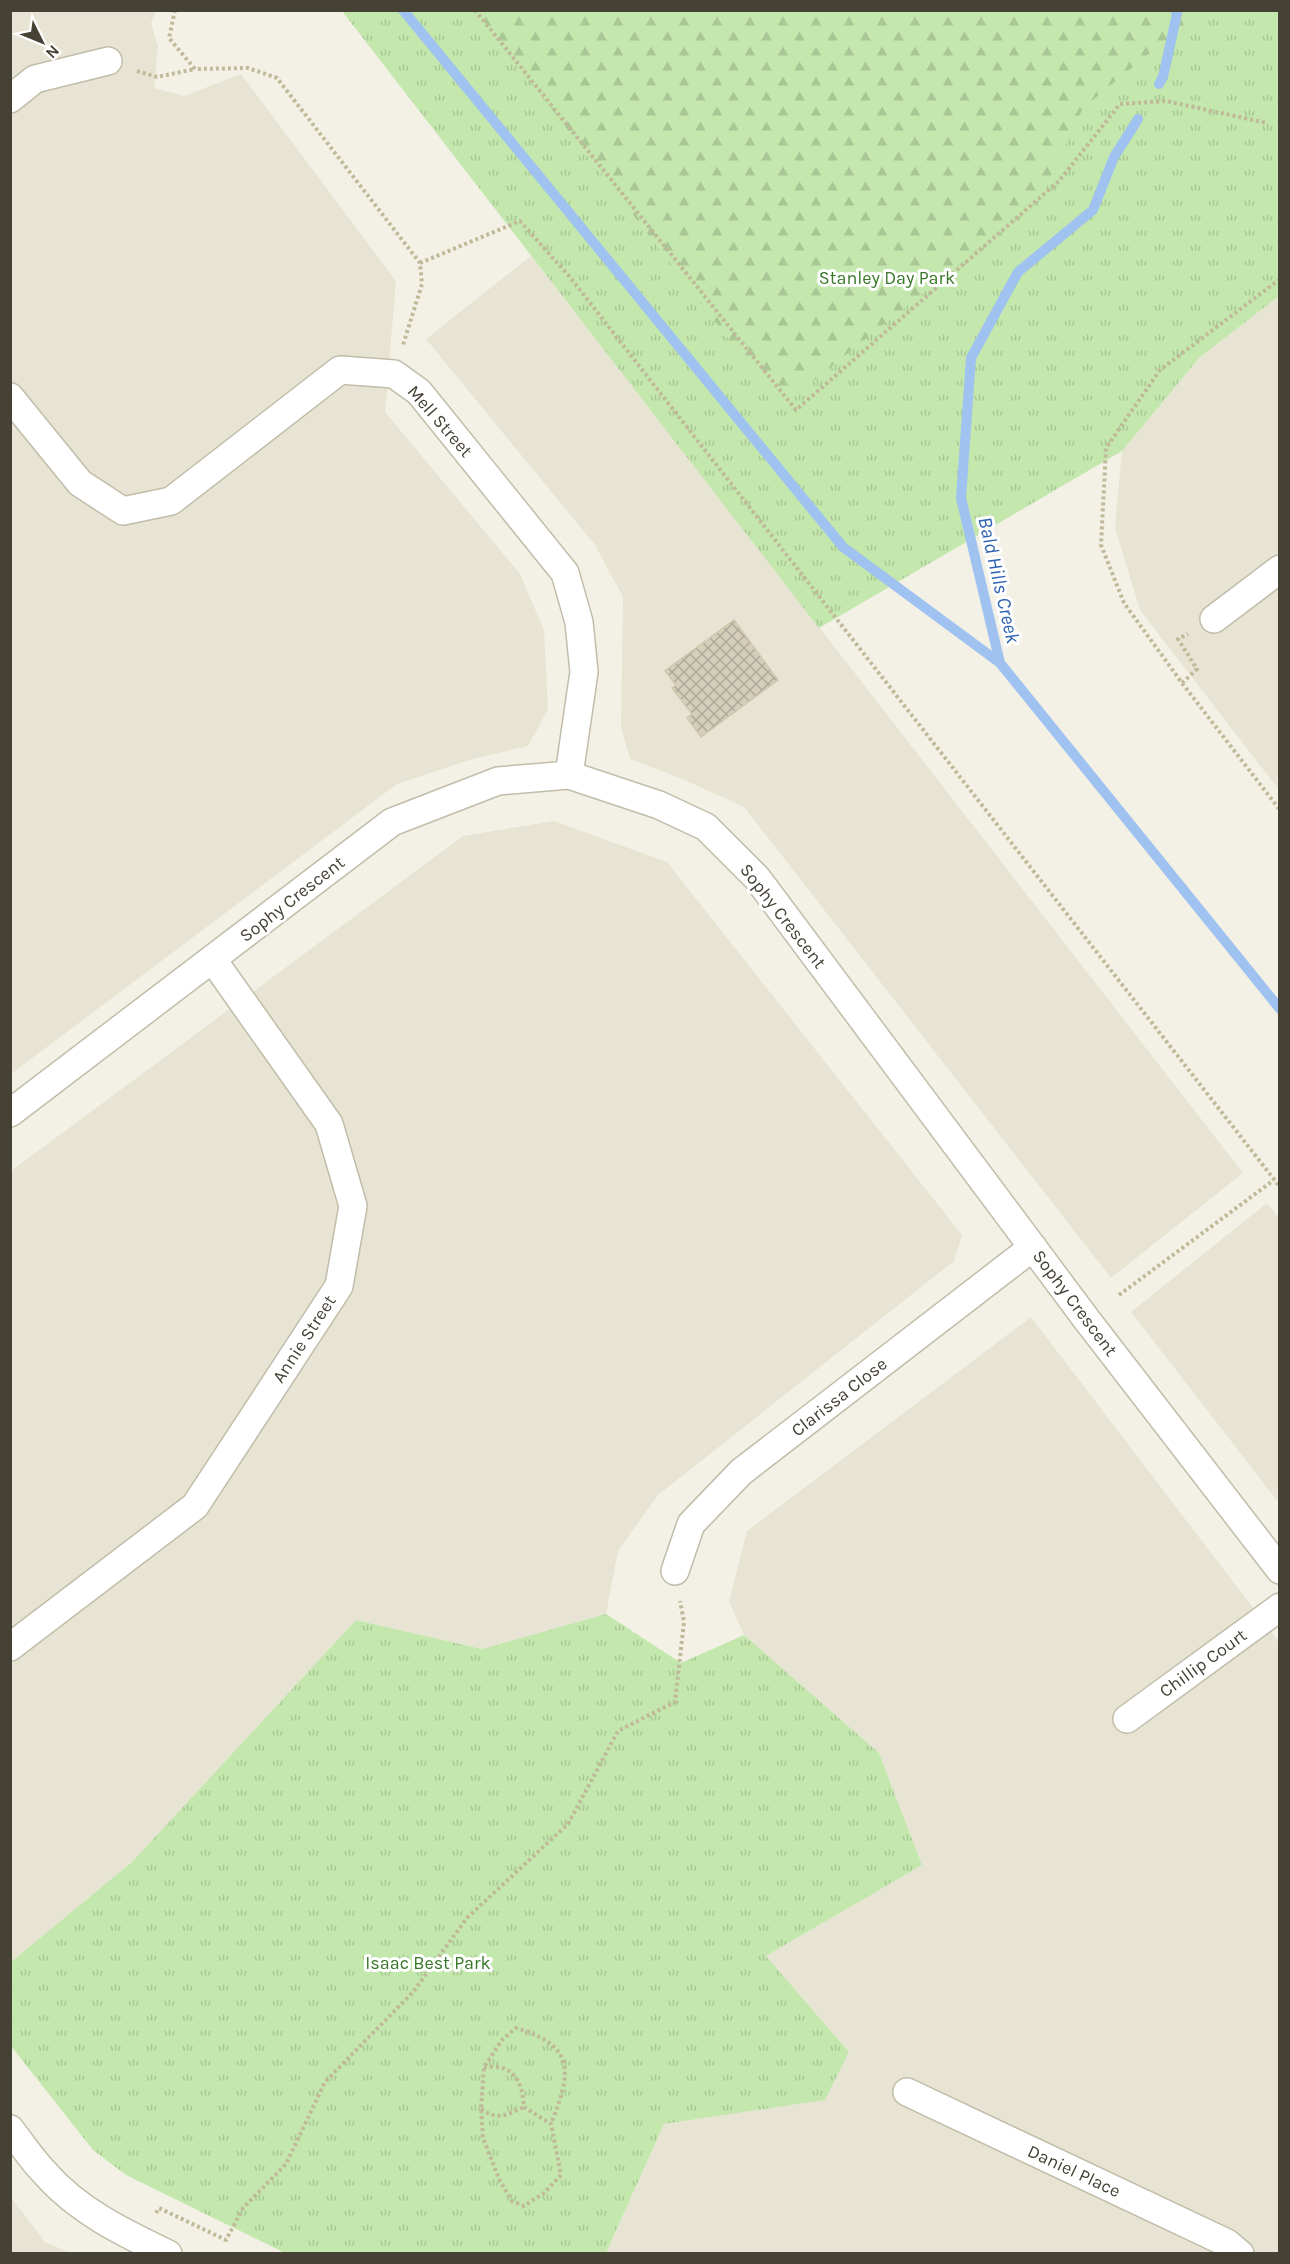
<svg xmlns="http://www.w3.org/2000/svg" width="1290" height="2264" viewBox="0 0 1290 2264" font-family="Karla,sans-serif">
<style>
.residential{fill:#e7e4d3}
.grass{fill:url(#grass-tufts)}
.forest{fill:url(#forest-firs)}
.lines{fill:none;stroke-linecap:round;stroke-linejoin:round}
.stream{stroke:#a0c2f0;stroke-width:10}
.building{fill:url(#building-cross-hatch);stroke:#cfc8ae;stroke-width:1.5}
.street-casing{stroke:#c1bdaa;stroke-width:30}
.path{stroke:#c0b999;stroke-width:4;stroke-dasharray:3 3;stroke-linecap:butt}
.street{stroke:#fff;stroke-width:27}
.labels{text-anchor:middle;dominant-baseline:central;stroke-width:6;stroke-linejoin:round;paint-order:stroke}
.park-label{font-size:18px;fill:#387728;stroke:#fff}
.street-label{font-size:18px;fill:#454135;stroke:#fff}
.water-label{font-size:20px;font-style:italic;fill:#2e63b1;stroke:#fff}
</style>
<defs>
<pattern id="grass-tufts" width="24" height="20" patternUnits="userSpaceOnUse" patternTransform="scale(1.5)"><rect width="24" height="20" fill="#c3e7ad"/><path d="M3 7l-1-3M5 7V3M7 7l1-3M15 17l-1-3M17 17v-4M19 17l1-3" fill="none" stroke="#a9c795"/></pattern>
<pattern id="forest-firs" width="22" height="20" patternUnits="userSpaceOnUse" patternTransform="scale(1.5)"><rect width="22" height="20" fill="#c3e7ad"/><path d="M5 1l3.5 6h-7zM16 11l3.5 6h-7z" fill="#a9c795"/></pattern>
<pattern id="building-cross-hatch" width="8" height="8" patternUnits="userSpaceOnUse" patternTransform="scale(1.5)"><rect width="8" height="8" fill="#d4ceba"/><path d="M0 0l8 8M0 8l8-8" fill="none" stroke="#aea998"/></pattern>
</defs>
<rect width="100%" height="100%" fill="#f3f1e5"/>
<!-- residential -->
<path class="residential" d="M 11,11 L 156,11 L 151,23 L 158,47 L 154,88 L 184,96 L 241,74 L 396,281 L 385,412 L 520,574 L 544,630 L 548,709 L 528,746 L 469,760 L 397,784 L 11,1074 Z
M 531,256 L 1243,1173 L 1111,1278 L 744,807 L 680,778 L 630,759 L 621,727 L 623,597 L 595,545 L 426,339 Z
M 1279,296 L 1279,790 L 1140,610 L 1115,528 L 1122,451 L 1200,357 Z
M 554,821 L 667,862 L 962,1235 L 954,1261 L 658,1495 L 618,1551 L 606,1614 L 482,1649 L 356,1620 L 132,1862 L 11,1962 L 11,1171 L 463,836 Z
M 1267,1203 L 1280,1219 L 1279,1503 L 1131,1312 Z
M 1031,1317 L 1279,1642 L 1279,2253 L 606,2254 L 664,2124 L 825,2100 L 849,2052 L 766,1956 L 922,1865 L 879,1753 L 744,1635 L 729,1601 L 747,1531 Z
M 11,2197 L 45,2242 L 71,2253 L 11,2253 Z"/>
<!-- grass -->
<path class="grass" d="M 342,11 L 1279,11 L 1279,296 L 1200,357 L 1122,451 L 819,628 Z
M 606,1614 L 681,1663 L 744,1635 L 879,1753 L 922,1865 L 766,1956 L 849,2052 L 825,2100 L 664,2124 L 606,2253 L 285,2253 L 126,2175 L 93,2150 L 11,2046 L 11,1962 L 132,1862 L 356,1620 L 482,1649 Z"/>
<!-- forest -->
<path class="forest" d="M 476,11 L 1201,11 L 1083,108 L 1040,199 L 781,407 Z"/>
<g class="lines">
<!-- stream -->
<path class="stream" d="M 403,10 L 843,547 L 1000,663
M 1159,84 L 1163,77 L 1177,14 L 1175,10
M 1138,119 L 1114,157 L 1093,210 L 1018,272 L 971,358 L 961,498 L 1000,663 L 1280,1009"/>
</g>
<!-- building -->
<path class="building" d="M 734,620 L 778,680 L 701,737 L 687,718 L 692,714 L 672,688 L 676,685 L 665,671 Z"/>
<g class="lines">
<defs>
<path id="street" d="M 10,99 L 35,79 L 108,61
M 10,397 L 80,483 L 123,511 L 171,501 L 340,370 L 394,374 L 419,392 L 565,573 L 579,622 L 584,672 L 569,775
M 1214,619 L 1280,569
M 10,1113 L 392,822 L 498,781 L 569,775 L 659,805 L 706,827 L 757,878 L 1087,1320 L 1280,1570
M 675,1571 L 691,1524 L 741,1472 L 1033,1247
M 10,1647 L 195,1506 L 339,1286 L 353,1206 L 329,1124 L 213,960
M 1127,1719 L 1280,1607
M 907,2092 L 1227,2243 L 1240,2254
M 10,2129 C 22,2144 32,2160 45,2173 C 78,2211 124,2233 168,2254"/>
</defs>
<!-- street casing -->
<use href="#street" class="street-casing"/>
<!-- path -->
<path class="path" d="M 175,10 L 169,38 L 195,69 L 248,68 L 277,78 L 420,263 L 422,284 L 403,345
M 475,10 L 796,410 L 1059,181 L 1120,104 L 1166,101 L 1267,123
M 137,71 L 157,77 L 195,69
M 420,263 L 520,221 L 569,276 L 1280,1187
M 1280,279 L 1160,370 L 1106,448 L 1101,545 L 1124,603 L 1182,683 L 1280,810
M 1182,683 L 1197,669 L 1178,639 L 1188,634
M 1119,1295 L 1274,1180
M 484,2067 C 490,2067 499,2066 505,2069 C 520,2075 523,2093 524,2107 L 551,2124 L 561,2175 L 544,2193 L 524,2206 L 512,2201 L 500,2181 L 483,2138 L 481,2109 L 484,2067 L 502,2040 L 516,2028 C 577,2046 571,2073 551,2124
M 481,2109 C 499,2121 505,2115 524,2107
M 156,2213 L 159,2208 L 226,2240 L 243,2208 L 286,2164 L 325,2082 L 413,1992 L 467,1918 L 568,1824 L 618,1731 L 675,1702 L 684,1622 L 680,1601"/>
<!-- street -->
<use href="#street" class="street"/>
</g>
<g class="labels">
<!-- park labels -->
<g class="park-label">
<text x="887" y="278">Stanley Day Park</text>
<text x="428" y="1963">Isaac Best Park</text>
</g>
<!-- street labels -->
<g class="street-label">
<text transform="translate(440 421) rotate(49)">Mell Street</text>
<text transform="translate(292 899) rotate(-38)">Sophy Crescent</text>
<text transform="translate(783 916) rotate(52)">Sophy Crescent</text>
<text transform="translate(1075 1303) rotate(53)">Sophy Crescent</text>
<text transform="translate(304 1339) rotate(-57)">Annie Street</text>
<text transform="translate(839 1397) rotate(-38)">Clarissa Close</text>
<text transform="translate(1203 1663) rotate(-36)">Chillip Court</text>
<text transform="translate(1074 2171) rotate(25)">Daniel Place</text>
</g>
<!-- water labels -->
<g class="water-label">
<text transform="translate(999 580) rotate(77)">Bald Hills Creek</text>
</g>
</g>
<!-- border -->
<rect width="1290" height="2264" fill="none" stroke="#454135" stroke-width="24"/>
<!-- north arrow -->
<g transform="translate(42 42) rotate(133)" stroke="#ffffff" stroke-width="4.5" paint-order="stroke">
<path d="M0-4.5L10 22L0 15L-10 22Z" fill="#454135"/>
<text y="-9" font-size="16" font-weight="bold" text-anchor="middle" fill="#454135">N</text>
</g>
</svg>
